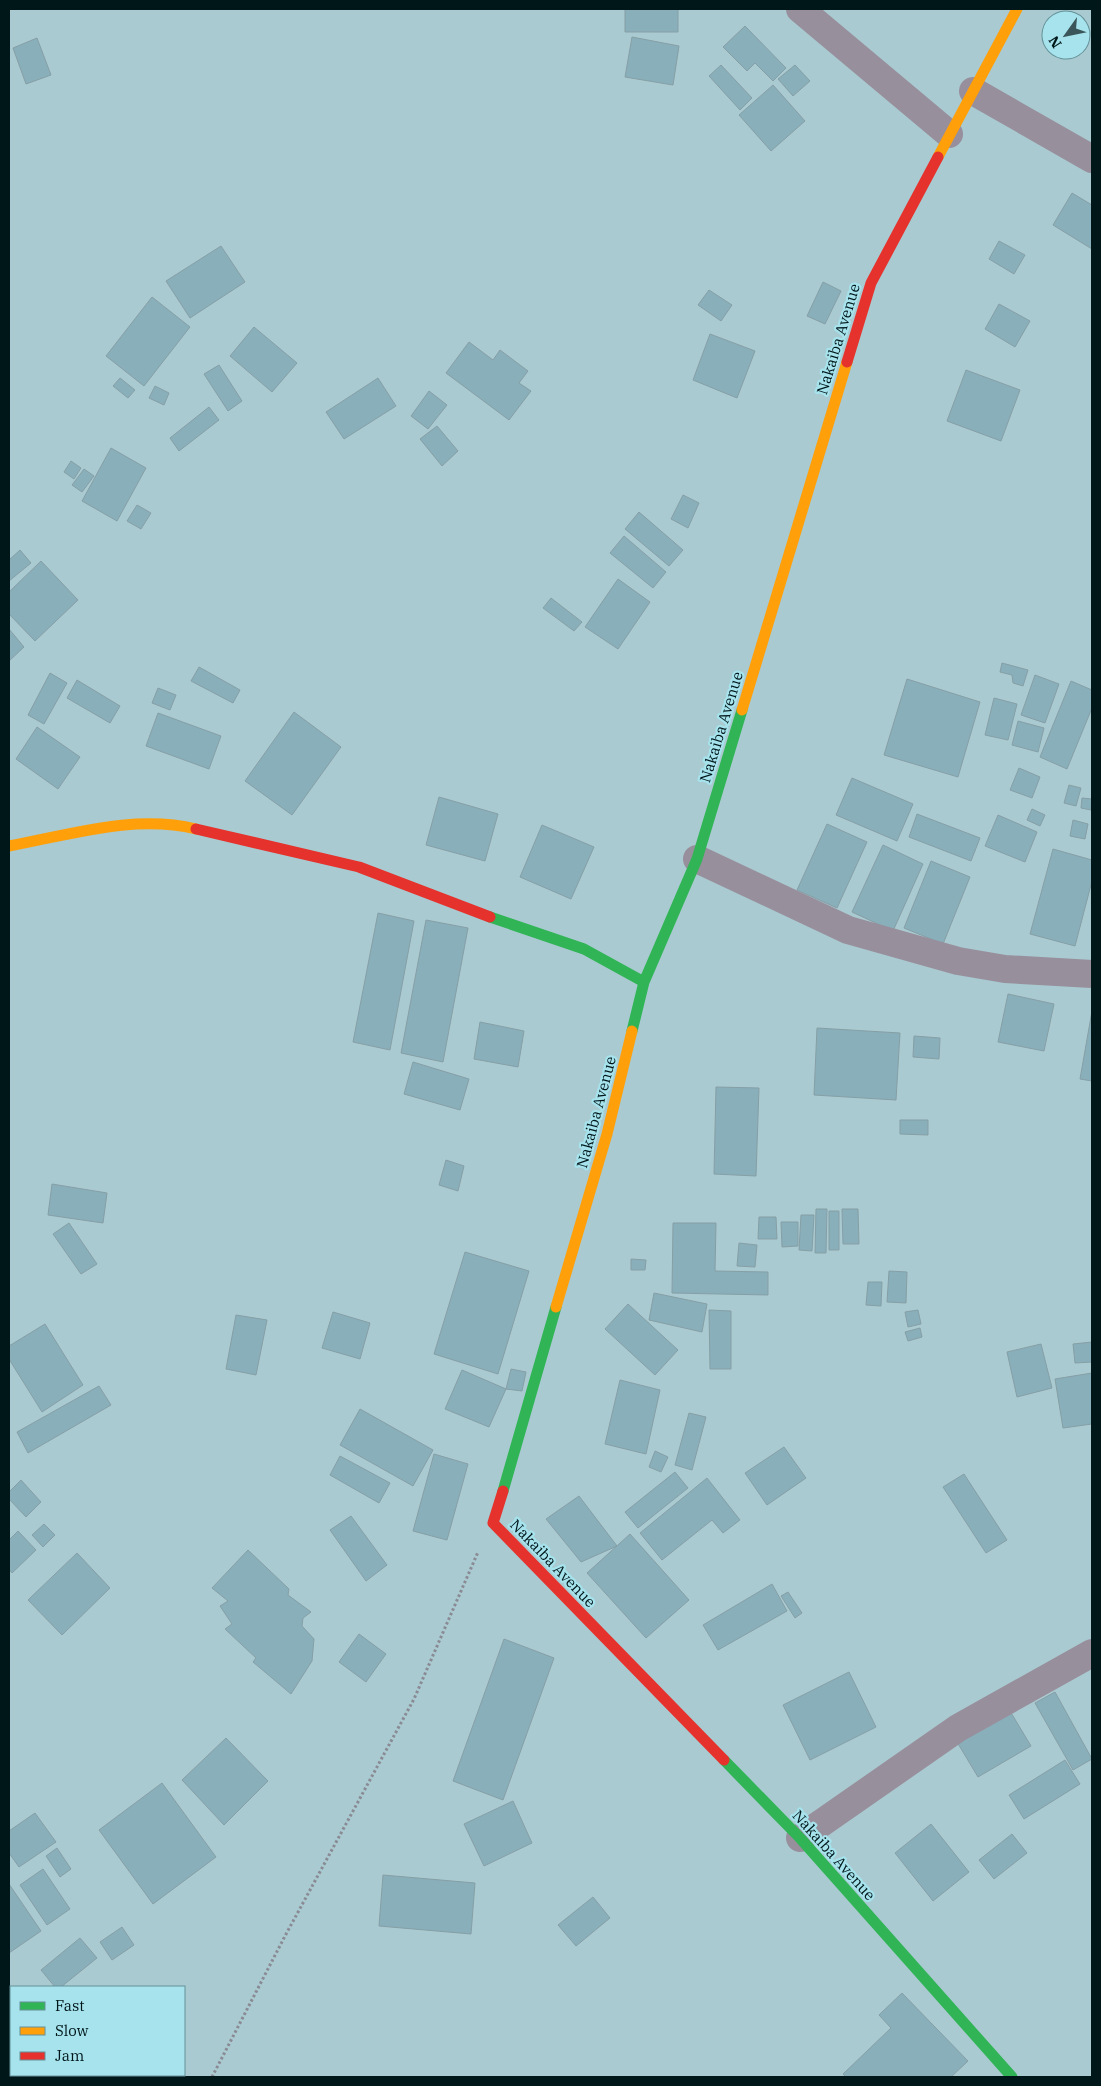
<svg xmlns="http://www.w3.org/2000/svg" width="1101" height="2086" viewBox="0 0 1101 2086" font-family="'IBM Plex Serif',serif">
<style>
.building{fill:#89afbb;stroke:#869fa6}
.lines{fill:none;stroke-linecap:round;stroke-linejoin:round}
.path{stroke:#898a94;stroke-width:3;stroke-dasharray:2.5 2.5;stroke-linecap:butt}
.street{stroke:#988f9d;stroke-width:28}
.fast{stroke:#30b455;stroke-width:11}
.slow{stroke:#ff9f0a;stroke-width:11}
.jam{stroke:#e5322d;stroke-width:11}
.labels{text-anchor:middle;dominant-baseline:central;stroke-width:4.5;stroke-linejoin:round;paint-order:stroke}
.street-label{font-size:15px;fill:#00171a;stroke:#a6e3ed}
</style>
<rect width="100%" height="100%" fill="#a9cad0"/>
<!-- building -->
<path class="building" d="M 625,9 L 678,9 L 678,32 L 625,32 Z
M 745,26 L 786,68 L 773,81 L 755,63 L 747,71 L 723,47 Z
M 632,37 L 679,46 L 673,85 L 625,77 Z
M 37,38 L 51,75 L 26,84 L 13,48 Z
M 721,65 L 752,98 L 740,110 L 709,76 Z
M 795,65 L 810,81 L 793,96 L 778,79 Z
M 773,85 L 805,121 L 771,151 L 739,115 Z
M 1072,193 L 1092,205 L 1092,249 L 1053,225 Z
M 999,241 L 1025,255 L 1014,274 L 989,259 Z
M 221,246 L 245,282 L 190,318 L 166,281 Z
M 823,282 L 841,291 L 825,324 L 807,316 Z
M 709,290 L 732,305 L 721,321 L 698,305 Z
M 152,297 L 190,327 L 144,386 L 106,356 Z
M 999,304 L 1030,321 L 1015,347 L 985,329 Z
M 254,327 L 297,363 L 272,392 L 230,356 Z
M 710,334 L 755,351 L 737,398 L 693,380 Z
M 469,342 L 493,360 L 500,350 L 528,371 L 519,383 L 531,391 L 509,420 L 446,373 Z
M 219,365 L 242,401 L 228,411 L 204,374 Z
M 966,370 L 1020,390 L 1001,441 L 947,421 Z
M 120,378 L 135,390 L 128,398 L 113,386 Z
M 378,378 L 396,406 L 344,439 L 326,412 Z
M 155,386 L 169,393 L 164,405 L 149,398 Z
M 429,391 L 447,405 L 428,429 L 411,416 Z
M 209,407 L 219,420 L 179,451 L 170,438 Z
M 437,426 L 458,451 L 442,466 L 420,439 Z
M 111,448 L 146,468 L 117,521 L 82,501 Z
M 71,461 L 81,468 L 74,479 L 64,472 Z
M 84,469 L 94,476 L 82,492 L 72,485 Z
M 683,495 L 699,503 L 688,528 L 671,519 Z
M 137,505 L 151,513 L 141,529 L 127,521 Z
M 639,512 L 683,550 L 669,566 L 625,529 Z
M 624,536 L 666,572 L 653,588 L 610,553 Z
M 20,550 L 31,563 L 9,581 L 9,560 Z
M 41,561 L 78,600 L 35,641 L 9,614 L 9,592 Z
M 618,579 L 650,602 L 618,649 L 585,627 Z
M 551,598 L 582,622 L 574,631 L 543,608 Z
M 9,629 L 24,647 L 9,661 Z
M 1002,663 L 1028,670 L 1023,686 L 1013,683 L 1012,675 L 1000,672 Z
M 199,667 L 240,690 L 233,703 L 191,681 Z
M 50,673 L 67,683 L 44,724 L 28,715 Z
M 1035,675 L 1059,684 L 1045,723 L 1021,715 Z
M 907,679 L 980,702 L 958,777 L 884,755 Z
M 77,680 L 120,706 L 110,723 L 67,698 Z
M 1071,681 L 1092,690 L 1092,708 L 1067,769 L 1040,757 Z
M 158,688 L 176,695 L 170,710 L 152,703 Z
M 994,698 L 1017,704 L 1008,740 L 985,735 Z
M 294,712 L 341,747 L 292,815 L 245,781 Z
M 158,713 L 221,736 L 209,769 L 146,746 Z
M 1018,721 L 1044,728 L 1038,752 L 1012,745 Z
M 37,727 L 80,757 L 58,789 L 16,759 Z
M 1019,768 L 1040,777 L 1032,798 L 1010,790 Z
M 852,778 L 913,804 L 897,841 L 836,815 Z
M 1069,785 L 1081,788 L 1076,806 L 1064,803 Z
M 439,797 L 498,814 L 485,861 L 426,845 Z
M 1082,798 L 1092,799 L 1091,810 L 1081,808 Z
M 1032,809 L 1045,815 L 1040,826 L 1027,820 Z
M 917,814 L 980,838 L 971,861 L 909,837 Z
M 998,815 L 1037,832 L 1025,862 L 985,846 Z
M 1073,820 L 1088,824 L 1085,839 L 1070,836 Z
M 827,824 L 867,842 L 837,908 L 797,890 Z
M 542,825 L 594,847 L 571,899 L 520,877 Z
M 883,845 L 923,864 L 893,931 L 852,912 Z
M 1053,849 L 1092,860 L 1092,881 L 1075,946 L 1030,934 Z
M 931,861 L 970,877 L 943,944 L 904,928 Z
M 378,913 L 414,921 L 390,1050 L 353,1042 Z
M 426,920 L 468,928 L 443,1062 L 401,1053 Z
M 1008,994 L 1054,1004 L 1044,1051 L 998,1042 Z
M 1092,1011 L 1092,1081 L 1080,1079 Z
M 480,1022 L 524,1031 L 518,1067 L 474,1059 Z
M 817,1028 L 900,1033 L 896,1100 L 814,1095 Z
M 914,1036 L 940,1038 L 939,1059 L 913,1057 Z
M 413,1062 L 469,1079 L 460,1110 L 404,1094 Z
M 716,1087 L 759,1088 L 756,1176 L 714,1174 Z
M 900,1120 L 928,1120 L 928,1135 L 900,1134 Z
M 446,1160 L 464,1166 L 458,1191 L 439,1185 Z
M 52,1184 L 107,1193 L 103,1223 L 48,1215 Z
M 816,1209 L 827,1209 L 826,1253 L 815,1253 Z
M 842,1209 L 858,1209 L 859,1244 L 843,1244 Z
M 829,1211 L 839,1211 L 839,1250 L 829,1250 Z
M 801,1215 L 814,1215 L 812,1251 L 799,1250 Z
M 759,1217 L 776,1217 L 777,1239 L 758,1239 Z
M 781,1222 L 798,1222 L 798,1246 L 782,1247 Z
M 69,1223 L 97,1264 L 81,1274 L 53,1234 Z
M 673,1223 L 716,1223 L 715,1271 L 768,1272 L 768,1295 L 672,1293 Z
M 739,1243 L 757,1245 L 755,1267 L 737,1266 Z
M 465,1252 L 529,1271 L 498,1374 L 434,1354 Z
M 631,1259 L 646,1260 L 645,1270 L 631,1270 Z
M 889,1271 L 907,1272 L 906,1303 L 887,1302 Z
M 868,1282 L 882,1282 L 881,1306 L 866,1305 Z
M 654,1293 L 707,1304 L 702,1332 L 649,1320 Z
M 628,1304 L 678,1350 L 655,1375 L 605,1329 Z
M 709,1310 L 731,1311 L 731,1369 L 710,1369 Z
M 918,1310 L 921,1324 L 908,1327 L 905,1312 Z
M 333,1312 L 370,1323 L 360,1359 L 322,1348 Z
M 236,1315 L 267,1320 L 256,1375 L 226,1369 Z
M 45,1324 L 83,1385 L 42,1412 L 9,1359 L 9,1346 Z
M 920,1328 L 922,1337 L 908,1341 L 905,1332 Z
M 1092,1342 L 1092,1362 L 1075,1363 L 1073,1344 Z
M 1041,1344 L 1052,1388 L 1017,1397 L 1007,1352 Z
M 511,1369 L 526,1372 L 522,1391 L 506,1389 Z
M 462,1370 L 506,1389 L 489,1427 L 445,1409 Z
M 1092,1373 L 1092,1424 L 1063,1428 L 1055,1379 Z
M 620,1380 L 660,1390 L 646,1454 L 605,1444 Z
M 99,1386 L 111,1405 L 28,1453 L 17,1432 Z
M 360,1409 L 433,1450 L 413,1486 L 340,1445 Z
M 689,1413 L 706,1417 L 692,1470 L 675,1465 Z
M 784,1447 L 806,1478 L 767,1505 L 745,1473 Z
M 655,1451 L 668,1457 L 661,1472 L 649,1467 Z
M 434,1454 L 468,1464 L 447,1540 L 413,1531 Z
M 340,1456 L 390,1483 L 379,1503 L 330,1475 Z
M 675,1472 L 688,1488 L 638,1528 L 625,1512 Z
M 964,1474 L 1007,1540 L 986,1553 L 943,1487 Z
M 707,1478 L 740,1520 L 723,1533 L 712,1520 L 662,1560 L 640,1533 Z
M 21,1480 L 41,1502 L 26,1517 L 9,1499 L 9,1492 Z
M 579,1496 L 617,1546 L 581,1562 L 546,1519 Z
M 351,1516 L 387,1565 L 366,1581 L 330,1530 Z
M 44,1524 L 55,1535 L 43,1547 L 32,1535 Z
M 18,1531 L 36,1550 L 12,1573 L 9,1569 L 9,1540 Z
M 630,1534 L 689,1600 L 646,1638 L 587,1573 Z
M 248,1550 L 289,1589 L 288,1595 L 311,1612 L 303,1618 L 302,1626 L 314,1639 L 312,1661 L 291,1694 L 253,1662 L 256,1658 L 225,1629 L 232,1624 L 220,1606 L 228,1601 L 212,1588 Z
M 77,1553 L 110,1588 L 62,1635 L 28,1600 Z
M 772,1584 L 787,1611 L 718,1650 L 703,1625 Z
M 788,1592 L 802,1613 L 795,1618 L 781,1596 Z
M 359,1634 L 386,1654 L 366,1682 L 339,1662 Z
M 504,1639 L 554,1658 L 503,1800 L 453,1781 Z
M 849,1672 L 876,1727 L 810,1760 L 783,1705 Z
M 1055,1692 L 1092,1759 L 1073,1770 L 1035,1703 Z
M 1010,1711 L 1031,1746 L 978,1777 L 957,1742 Z
M 226,1738 L 268,1781 L 224,1825 L 182,1780 Z
M 1065,1760 L 1080,1784 L 1024,1819 L 1009,1795 Z
M 162,1783 L 216,1857 L 153,1904 L 99,1830 Z
M 513,1801 L 532,1843 L 484,1866 L 464,1824 Z
M 35,1813 L 56,1842 L 19,1867 L 9,1853 L 9,1831 Z
M 931,1824 L 969,1872 L 933,1901 L 895,1853 Z
M 1012,1834 L 1027,1853 L 994,1879 L 979,1860 Z
M 57,1848 L 71,1869 L 60,1877 L 46,1856 Z
M 43,1869 L 70,1909 L 47,1925 L 20,1885 Z
M 383,1875 L 475,1883 L 471,1934 L 379,1926 Z
M 9,1884 L 41,1931 L 9,1953 Z
M 593,1897 L 610,1918 L 576,1946 L 558,1925 Z
M 122,1927 L 134,1945 L 112,1960 L 100,1942 Z
M 80,1938 L 97,1958 L 61,1987 L 55,1987 L 41,1970 Z
M 902,1993 L 968,2061 L 951,2077 L 846,2077 L 843,2074 L 891,2028 L 879,2015 Z"/>
<g class="lines">
<!-- path -->
<path class="path" d="M 212,2077 L 285,1936 L 414,1699 L 478,1552"/>
<!-- street -->
<path class="street" d="M 800,9 L 949,134
M 973,91 L 1092,159
M 697,859 L 848,930 L 958,961 L 1005,969 L 1092,974
M 800,1838 L 958,1728 L 1092,1653"/>
<!-- fast -->
<path class="fast" d="M 490,917 L 584,949 L 644,982
M 632,1031 L 644,982 L 697,859 L 742,710
M 503,1491 L 556,1307
M 724,1760 L 800,1838 L 1012,2077"/>
<!-- slow -->
<path class="slow" d="M 938,157 L 1017,9
M 742,710 L 847,362
M 9,846 C 70,835 134,814 196,829
M 556,1307 L 607,1134 L 632,1031"/>
<!-- jam -->
<path class="jam" d="M 847,362 L 871,283 L 938,157
M 196,829 L 359,867 L 490,917
M 503,1491 L 493,1523 L 724,1760"/>
</g>
<g class="labels">
<!-- street labels -->
<g class="street-label">
<text transform="translate(838 339) rotate(-73)">Nakaiba Avenue</text>
<text transform="translate(721 727) rotate(-73)">Nakaiba Avenue</text>
<text transform="translate(596 1112) rotate(-75)">Nakaiba Avenue</text>
<text transform="translate(553 1563) rotate(46)">Nakaiba Avenue</text>
<text transform="translate(834 1855) rotate(48)">Nakaiba Avenue</text>
</g>
</g>
<!-- border -->
<rect width="1101" height="2086" fill="none" stroke="#00171a" stroke-width="20"/>
<!-- legend -->
<rect x="10" y="1986" width="175" height="90" fill="#a6e3ed" stroke="#649199"/>
<rect x="20" y="2002" width="25" height="8" fill="#30b455" stroke="#649199"/>
<text x="55" y="2011" font-size="15" fill="#00171a">Fast</text>
<rect x="20" y="2027" width="25" height="8" fill="#ff9f0a" stroke="#649199"/>
<text x="55" y="2036" font-size="15" fill="#00171a">Slow</text>
<rect x="20" y="2052" width="25" height="8" fill="#e5322d" stroke="#649199"/>
<text x="55" y="2061" font-size="15" fill="#00171a">Jam</text>
<!-- north arrow -->
<g transform="translate(1066 35) rotate(237)"><circle r="24" fill="#a6e3ed" stroke="#649199"/>
<path d="M0-4L9 19L0 12L-9 19Z" fill="#3b565a"/>
<text y="-8" font-size="14" font-weight="bold" text-anchor="middle" fill="#00171a">N</text>
</g>
</svg>
